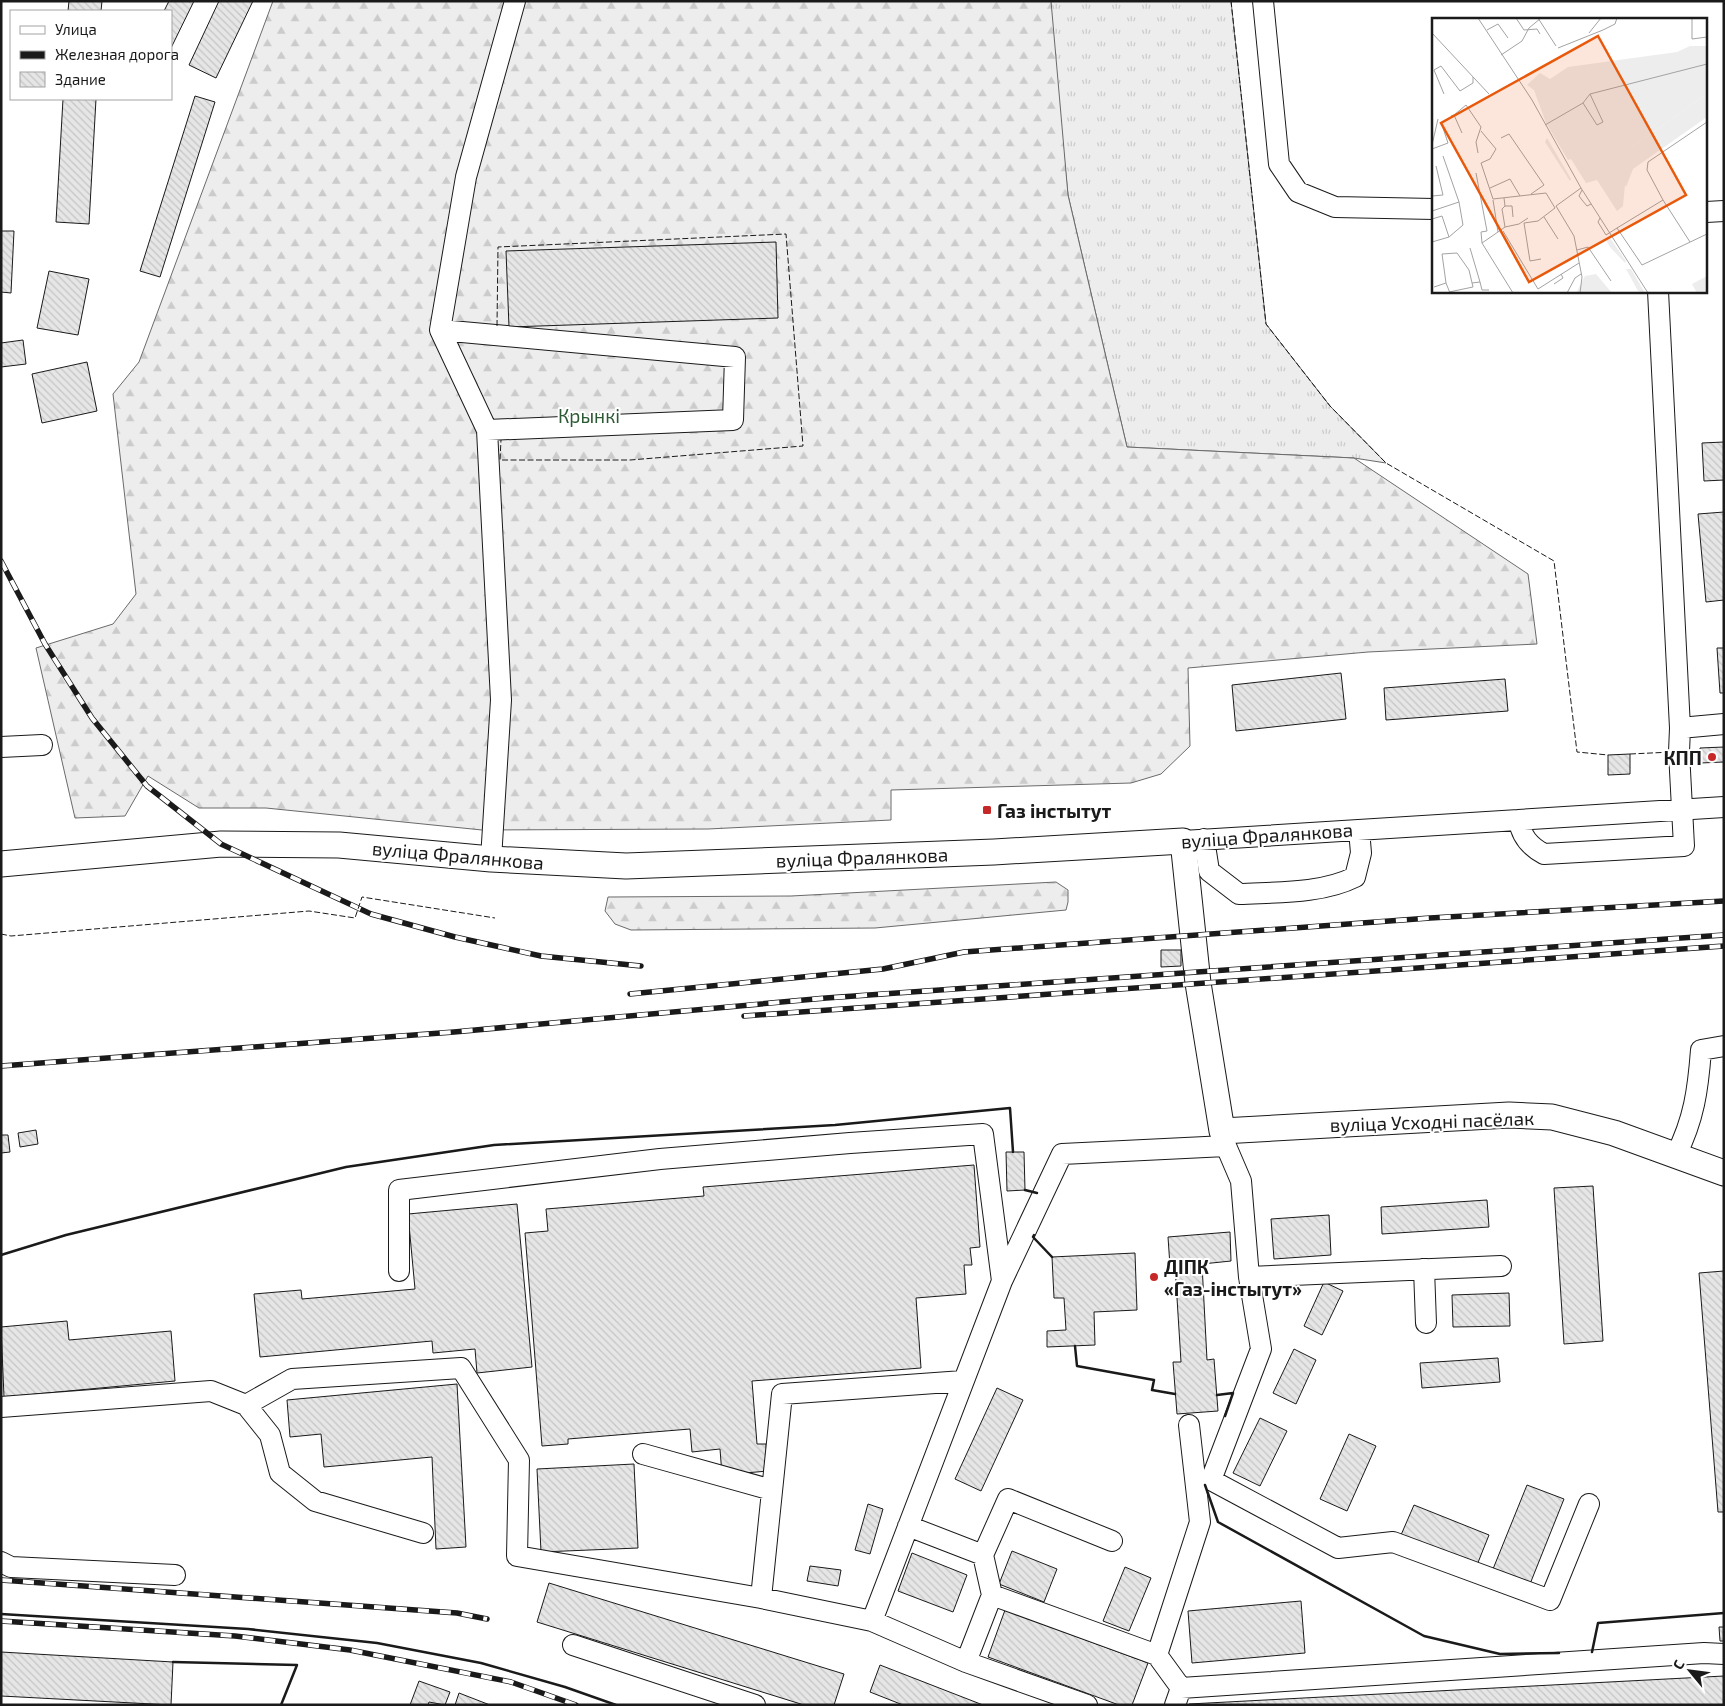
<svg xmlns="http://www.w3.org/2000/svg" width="1725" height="1706" viewBox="0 0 1725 1706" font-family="'Exo 2',sans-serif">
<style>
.grass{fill:url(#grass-tufts);stroke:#6a6a6a}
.forest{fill:url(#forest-firs);stroke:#6a6a6a}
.building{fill:url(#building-back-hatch);stroke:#1a1a1a}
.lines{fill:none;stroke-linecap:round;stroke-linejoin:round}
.minor-casing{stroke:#1a1a1a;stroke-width:22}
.major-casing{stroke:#1a1a1a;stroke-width:27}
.minor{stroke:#fff;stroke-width:20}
.major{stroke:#fff;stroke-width:25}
.rail-casing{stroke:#1a1a1a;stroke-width:5.5}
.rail{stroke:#fff;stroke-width:4;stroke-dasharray:11;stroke-linecap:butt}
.fence{stroke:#1a1a1a;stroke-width:1;stroke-dasharray:6 2.5;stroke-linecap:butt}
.wall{stroke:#1a1a1a;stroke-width:2.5}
.poi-dot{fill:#c62828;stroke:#fff;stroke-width:2}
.labels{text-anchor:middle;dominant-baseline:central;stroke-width:4;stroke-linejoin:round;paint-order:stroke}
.park-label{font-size:19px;fill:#2b5a34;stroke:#fff}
.poi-label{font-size:19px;font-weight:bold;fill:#1a1a1a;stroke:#fff;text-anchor:start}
.street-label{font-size:19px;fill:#1a1a1a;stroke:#fff}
.inset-road{fill:none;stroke:#a3a3a3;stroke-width:1}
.view{fill:#e8590c;fill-opacity:0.15;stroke:#e8590c;stroke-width:2.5}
.inset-edge{fill:none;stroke:#1a1a1a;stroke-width:2.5}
</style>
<defs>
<pattern id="grass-tufts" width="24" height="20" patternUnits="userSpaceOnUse" patternTransform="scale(1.25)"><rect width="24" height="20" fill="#ededed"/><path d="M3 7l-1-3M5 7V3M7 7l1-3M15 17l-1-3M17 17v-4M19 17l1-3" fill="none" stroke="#cbcbcb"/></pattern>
<pattern id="forest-firs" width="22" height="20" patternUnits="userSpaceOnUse" patternTransform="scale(1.25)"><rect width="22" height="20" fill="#ededed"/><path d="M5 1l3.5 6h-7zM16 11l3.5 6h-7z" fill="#cbcbcb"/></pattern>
<pattern id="building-back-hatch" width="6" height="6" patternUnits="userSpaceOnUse" patternTransform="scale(1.25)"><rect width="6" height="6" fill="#e6e6e6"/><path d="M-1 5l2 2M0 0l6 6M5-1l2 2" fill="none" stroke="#c5c5c5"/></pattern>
</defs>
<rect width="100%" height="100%" fill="#fff"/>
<!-- grass -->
<path class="grass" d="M 1048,1 L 1231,1 L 1266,324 L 1330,406 L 1386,463 L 1354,458 L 1127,447 L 1068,195 Z"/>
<!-- forest -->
<path class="forest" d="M 273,1 L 1051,1 L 1068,195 L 1127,447 L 1354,458 L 1528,574 L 1537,644 L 1368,652 L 1188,668 L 1190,746 L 1161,774 L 1131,783 L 891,790 L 891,820 L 708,829 L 482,830 L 266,808 L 199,808 L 148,776 L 125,816 L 75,818 L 36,648 L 113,624 L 136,594 L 113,394 L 139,362 Z
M 1056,882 L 1068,890 L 1068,902 L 1066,910 L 875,928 L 631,930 L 615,924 L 605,911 L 608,897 L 791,896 Z"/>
<!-- building -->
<path class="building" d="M 69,1 L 102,1 L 101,11 L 68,11 Z
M 169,1 L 194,1 L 171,48 L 171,11 L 164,11 Z
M 219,1 L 253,1 L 216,78 L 189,65 Z
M 195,96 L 215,102 L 160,277 L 140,271 Z
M 63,99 L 96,99 L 89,224 L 56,222 Z
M 1,231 L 14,231 L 11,293 L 1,292 Z
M 776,242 L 778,318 L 509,327 L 506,251 Z
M 49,271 L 89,279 L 78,335 L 37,328 Z
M 23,340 L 26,364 L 1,367 L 1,343 Z
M 87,362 L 97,411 L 42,423 L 32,374 Z
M 1724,442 L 1724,480 L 1704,481 L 1702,443 Z
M 1724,512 L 1724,600 L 1706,602 L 1698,514 Z
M 1717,648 L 1724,648 L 1724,693 L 1720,693 Z
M 1341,673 L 1346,719 L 1236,731 L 1232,685 Z
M 1505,679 L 1508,711 L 1386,720 L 1384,688 Z
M 1724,747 L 1724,762 L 1700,763 L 1700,748 Z
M 1630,754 L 1630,774 L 1608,775 L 1608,755 Z
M 1161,950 L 1181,950 L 1181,966 L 1161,967 Z
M 36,1130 L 38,1144 L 20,1147 L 18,1133 Z
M 1,1135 L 8,1135 L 10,1152 L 1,1153 Z
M 1006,1152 L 1024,1152 L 1025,1190 L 1007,1191 Z
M 974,1165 L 980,1247 L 970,1248 L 972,1265 L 964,1265 L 966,1294 L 916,1298 L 921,1368 L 752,1381 L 757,1444 L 766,1444 L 768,1471 L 722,1475 L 720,1449 L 692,1452 L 690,1429 L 568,1439 L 568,1444 L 542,1446 L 525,1233 L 548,1231 L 546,1209 L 704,1196 L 703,1187 Z
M 1593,1186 L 1603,1341 L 1564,1344 L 1554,1188 Z
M 1487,1200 L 1489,1227 L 1382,1234 L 1381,1207 Z
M 517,1204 L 532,1367 L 477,1373 L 475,1349 L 433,1353 L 432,1341 L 260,1357 L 254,1294 L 301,1290 L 302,1299 L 415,1289 L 408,1214 Z
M 1329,1215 L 1331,1255 L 1274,1259 L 1271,1219 Z
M 1230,1232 L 1231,1261 L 1202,1264 L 1207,1360 L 1214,1359 L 1218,1411 L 1177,1414 L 1173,1362 L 1181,1362 L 1175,1266 L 1170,1266 L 1168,1237 Z
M 1135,1253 L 1137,1310 L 1094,1312 L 1095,1345 L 1047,1347 L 1047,1331 L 1066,1330 L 1064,1298 L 1054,1298 L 1052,1257 Z
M 1724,1271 L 1724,1512 L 1718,1512 L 1699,1273 Z
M 1324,1282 L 1343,1291 L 1322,1335 L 1304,1326 Z
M 1509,1293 L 1510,1326 L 1453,1327 L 1452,1295 Z
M 67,1321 L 69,1340 L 171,1331 L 175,1381 L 4,1397 L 1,1327 Z
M 1294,1349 L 1316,1360 L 1296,1404 L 1273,1393 Z
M 1498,1358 L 1500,1382 L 1422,1388 L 1420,1363 Z
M 457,1384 L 466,1547 L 436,1549 L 432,1457 L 324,1467 L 321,1434 L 290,1437 L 287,1400 Z
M 997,1388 L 1023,1400 L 981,1491 L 955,1479 Z
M 1260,1418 L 1287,1431 L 1260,1486 L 1233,1473 Z
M 1349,1434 L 1376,1446 L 1347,1511 L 1320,1499 Z
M 634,1464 L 638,1548 L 541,1552 L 537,1469 Z
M 1527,1485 L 1564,1499 L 1530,1584 L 1493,1569 Z
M 868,1504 L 883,1509 L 870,1554 L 855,1550 Z
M 1414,1505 L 1489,1535 L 1477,1565 L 1401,1535 Z
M 1012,1551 L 1057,1569 L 1044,1602 L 999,1584 Z
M 912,1553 L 967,1575 L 953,1612 L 898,1591 Z
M 810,1566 L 841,1570 L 838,1586 L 807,1581 Z
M 1125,1567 L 1151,1578 L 1129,1631 L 1103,1621 Z
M 549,1583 L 844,1674 L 834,1705 L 804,1705 L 537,1622 Z
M 1301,1601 L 1305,1653 L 1192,1663 L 1188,1611 Z
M 1005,1610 L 1148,1663 L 1132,1705 L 1119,1705 L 988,1657 Z
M 1719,1627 L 1724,1627 L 1724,1641 L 1720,1641 Z
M 1,1652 L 173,1662 L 171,1705 L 1,1696 Z
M 880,1665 L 983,1705 L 903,1705 L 870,1692 Z
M 1724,1676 L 1724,1705 L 1189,1705 L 1189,1704 Z
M 419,1681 L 450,1692 L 445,1705 L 429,1702 L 428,1705 L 410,1705 Z
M 459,1693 L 490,1705 L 455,1705 Z"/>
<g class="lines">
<defs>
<path id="minor" d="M 1263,1 L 1279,164 L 1298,192 L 1335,207 L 1434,209
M 1706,212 L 1724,211
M 1658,291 L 1680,728
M 440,330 L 466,177 L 515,1
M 487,430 L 733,420 L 735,357 L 440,330 L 487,430 L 501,700 L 491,859
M 1,747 L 42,745
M 1519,820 C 1521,836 1529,846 1544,854 L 1684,846 L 1679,752 L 1680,728 L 1724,724
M 1204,839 L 1209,871 L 1239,894 C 1276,892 1321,894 1355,877 L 1361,853 L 1359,830
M 1183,841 L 1724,807
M 1226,1146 L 1241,1181 L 1249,1277 L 1261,1349 L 1211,1480 L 1338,1548 L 1393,1542 L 1550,1600 L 1589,1504
M 1676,1155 C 1694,1119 1698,1090 1701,1050 L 1724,1046
M 1424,1269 L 1426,1323
M 399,1271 L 399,1190 L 660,1159 L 850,1143 L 983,1134 L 1002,1281
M 1249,1277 L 1501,1266
M 246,1405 L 292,1379 L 461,1368 L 519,1460 L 517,1556 L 761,1598 L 872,1621 L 1002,1281 L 1062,1154 L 1226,1146 L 1222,1131
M 1,1407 L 211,1391 L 246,1405 L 270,1435 L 280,1473 L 315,1501 L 423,1533
M 643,1454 L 772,1490
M 908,1526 L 983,1555 L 1008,1499 L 1112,1541
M 983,1555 L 992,1595 L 1157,1655 L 1181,1688 L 1175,1705
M 1,1562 L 11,1567 L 175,1575
M 761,1598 L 782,1394 L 963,1381
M 872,1621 L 966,1662 L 1087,1705
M 573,1645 L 755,1705
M 1157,1655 L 1200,1522 L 1189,1425
M 966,1662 L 992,1595
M 1181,1688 L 1704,1653 L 1724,1654"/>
<path id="major" d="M 1,864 L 221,844 L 339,845 L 491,859 L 626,866 L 994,852 L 1183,841 L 1198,983 L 1222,1131 L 1509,1115 L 1552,1117 L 1614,1133 L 1724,1173"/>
</defs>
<!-- minor casing -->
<use href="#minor" class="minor-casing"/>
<!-- major casing -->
<use href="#major" class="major-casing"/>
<!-- minor -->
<use href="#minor" class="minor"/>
<!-- major -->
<use href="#major" class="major"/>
<defs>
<path id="rail" d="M 1,561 L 45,644 L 92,718 L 147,786 L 221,844 L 371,914 L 455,937 L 541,956 L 641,966
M 630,994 L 883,969 L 964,952 L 1430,918 L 1724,901
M 744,1016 L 1724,946
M 1,1066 L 454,1032 L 826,998 L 1724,935
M 1,1580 L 457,1613 L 487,1619
M 1,1621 L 235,1636 L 350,1650 L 511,1682 L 576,1705"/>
</defs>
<!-- rail casing -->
<use href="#rail" class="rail-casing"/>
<!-- rail -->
<use href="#rail" class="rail"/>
<!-- fence -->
<path class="fence" d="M 1231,1 L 1266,324 L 1330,406 L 1386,463 L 1554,561 L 1577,752 L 1608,755
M 497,326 L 498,247 L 786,234 L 803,446 L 630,460 L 500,460 L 501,440
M 1685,752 L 1700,751
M 1630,754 L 1672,752
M 1,934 L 11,936 L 309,911 L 355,918 L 362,897 L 495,918"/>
<!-- wall -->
<path class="wall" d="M 1025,1190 L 1037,1193
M 1034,1235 L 1033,1237 L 1052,1257
M 1,1255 L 66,1235 L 346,1167 L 494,1145 L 835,1125 L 1010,1108 L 1013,1152
M 1075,1346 L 1077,1366 L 1154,1380 L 1152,1390 L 1175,1394
M 1217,1395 L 1233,1393 L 1225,1416
M 1205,1485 L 1218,1522 L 1424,1636 L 1500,1654 L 1559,1653
M 1,1614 L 248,1629 L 377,1643 L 481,1663 L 565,1687 L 616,1705
M 1592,1652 L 1598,1623 L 1724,1613
M 173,1662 L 297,1665 L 281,1705"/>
</g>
<!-- markers -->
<g class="poi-dot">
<circle cx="1712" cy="757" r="5"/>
<rect x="982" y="805" width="10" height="10" rx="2.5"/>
<circle cx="1154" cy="1277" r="5"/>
</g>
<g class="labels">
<!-- park labels -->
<g class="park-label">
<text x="589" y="415">Крынкі</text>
</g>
<!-- poi labels -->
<g class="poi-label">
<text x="1702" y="757" text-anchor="end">КПП</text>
<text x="997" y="810">Газ інстытут</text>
<text x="1164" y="1266">ДІПК<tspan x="1164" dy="22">«Газ-інстытут»</tspan></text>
</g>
<!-- street labels -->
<g class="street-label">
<text transform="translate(1267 835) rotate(-4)">вуліца Фралянкова</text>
<text transform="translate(458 855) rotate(5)">вуліца Фралянкова</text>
<text transform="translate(862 857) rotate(-2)">вуліца Фралянкова</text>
<text transform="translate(1432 1121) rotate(-2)">вуліца Усходні пасёлак</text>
</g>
</g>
<!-- overview -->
<g transform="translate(1432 18)">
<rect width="275" height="275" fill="#fff"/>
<path d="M 275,76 L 275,99 L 201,151 L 194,169 L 182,145 L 203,127 Z" fill="#ededed"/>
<path d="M 258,28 L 275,28 L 275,76 L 203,127 L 183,145 L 193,166 L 191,188 L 185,193 L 165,162 L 154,165 L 139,141 L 136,142 L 114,105 L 102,72 L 95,67 L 108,55 L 118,61 L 136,49 L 245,34 ZM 115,120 L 139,161 L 138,163 L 113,124 ZM 178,220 L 194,243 L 193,245 L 178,229 L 174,222 ZM 194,251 L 199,251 L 213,275 L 206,273 ZM 164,256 L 180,275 L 144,275 L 153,258 ZM 275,258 L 275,275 L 265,275 L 260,266 Z" fill="#ededed"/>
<path class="inset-road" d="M 46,0 L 100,82 L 149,170 L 124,188 L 142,218 L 150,259 L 148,275M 84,0 L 92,12 L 105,11 L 108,16M 106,0 L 124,28M 196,0 L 218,0M 260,0 L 260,21 L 275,19M 55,12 L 66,6 L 76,20M 0,15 L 57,76M 157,15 L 169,0M 126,30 L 171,12 L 183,6 L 185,0M 69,37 L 90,23 L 97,10 L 109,0M 12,76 L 2,52 L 9,48 L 28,73 L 41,65 L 41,59M 158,76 L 275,46M 22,97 L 34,87 L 49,109 L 44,124 L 46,135M 19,98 L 22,97 L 30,115M 113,107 L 151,85 L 158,76 L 171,104 L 165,107 L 151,85M 49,113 L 64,131 L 58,141 L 49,145 L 61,181 L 114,175 L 123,190M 69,120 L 77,116 L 112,167 L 99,176M 0,127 L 6,101M 0,131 L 16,125 L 11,110M 44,155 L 55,213 L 49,214 L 50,225 L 66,214 L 61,182M 58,170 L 78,161 L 88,178M 149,170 L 216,275M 150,172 L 147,178 L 150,182 L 155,188 L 159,186M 0,178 L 11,177 L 4,148M 72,180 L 73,188 L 80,188 L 81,199M 231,182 L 258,224M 0,193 L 27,184 L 11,138M 112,199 L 126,221M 168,200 L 166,204 L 174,217 L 185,210 L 210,247 L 275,216M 0,201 L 10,198 L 17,219M 73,209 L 87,206 L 96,200M 185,210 L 231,182 L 215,152 L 216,144 L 275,104M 71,213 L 106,271 L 147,245M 66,214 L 73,209 L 70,191 L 73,188M 0,224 L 17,219 L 31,207 L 27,184M 50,225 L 81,275M 38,230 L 48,264M 145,232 L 156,229 L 179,263M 109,241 L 98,243 L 92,205 L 106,203 L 123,190M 14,265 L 10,236 L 25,235 L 37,252 L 41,269 L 17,274M 40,265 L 48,264 L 50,272 L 57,272M 122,266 L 131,260 L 129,256M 2,269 L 14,265 L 18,275M 135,275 L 143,260 L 149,256"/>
<path class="view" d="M 166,18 L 254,177 L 97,264 L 9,105 Z"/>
<rect width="275" height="275" class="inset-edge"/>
</g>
<!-- border -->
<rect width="1725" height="1706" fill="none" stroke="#1a1a1a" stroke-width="5"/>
<!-- legend -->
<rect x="10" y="10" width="162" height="90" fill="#ffffff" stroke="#a3a3a3"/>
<rect x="20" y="26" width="25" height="8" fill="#ffffff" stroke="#a3a3a3"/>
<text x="55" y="35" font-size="15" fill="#1a1a1a">Улица</text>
<rect x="20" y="51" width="25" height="8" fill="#1a1a1a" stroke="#a3a3a3"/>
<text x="55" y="60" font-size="15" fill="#1a1a1a">Железная дорога</text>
<rect x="20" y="72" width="25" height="15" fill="url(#building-back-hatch)" stroke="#a3a3a3"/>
<text x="55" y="85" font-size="15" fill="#1a1a1a">Здание</text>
<!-- north arrow -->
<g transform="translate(1690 1671) rotate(299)" stroke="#ffffff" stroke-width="4" paint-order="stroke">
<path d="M0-4L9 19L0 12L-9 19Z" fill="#1a1a1a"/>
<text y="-8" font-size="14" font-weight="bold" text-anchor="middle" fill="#1a1a1a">С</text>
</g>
</svg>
